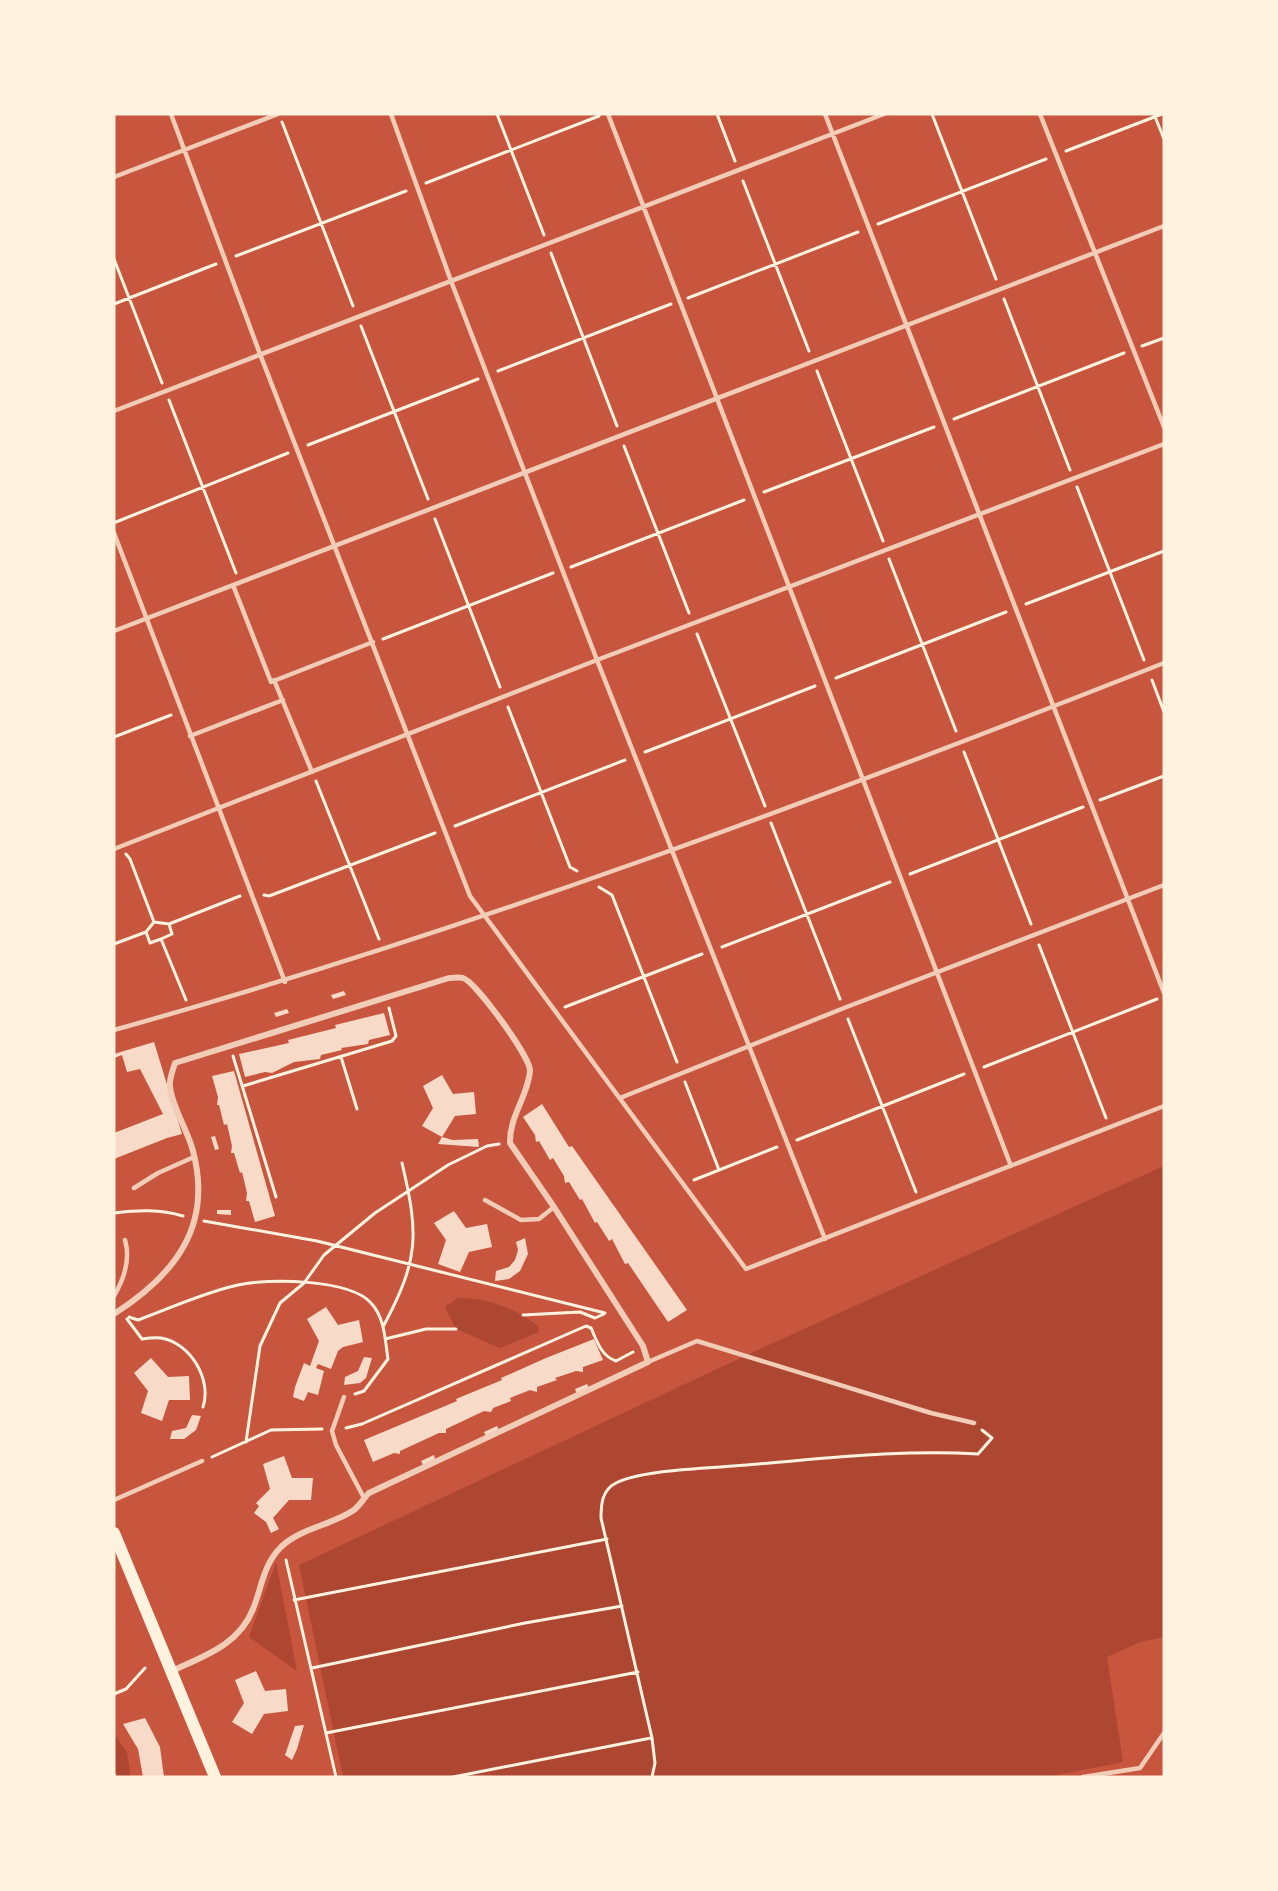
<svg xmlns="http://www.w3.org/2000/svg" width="1278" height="1891" viewBox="0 0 1278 1891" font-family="Manrope,sans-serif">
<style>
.green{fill:#ae4732}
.building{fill:#f7dbc8}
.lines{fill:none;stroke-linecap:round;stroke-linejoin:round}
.path{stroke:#fff3e0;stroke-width:3}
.service{stroke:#f1ccb7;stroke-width:4.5}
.minor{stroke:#f1ccb7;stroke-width:6}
.secondary{stroke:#fff3e0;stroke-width:12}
</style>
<rect width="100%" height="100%" fill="#c8553d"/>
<!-- green -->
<path class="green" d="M 1164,1166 L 1164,1637 L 1140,1642 L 1107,1657 L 1123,1762 L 1047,1777 L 343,1777 L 299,1565 L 762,1348 Z
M 458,1298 C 487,1298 516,1308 538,1326 L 539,1332 L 500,1348 L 456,1329 L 445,1307 Z
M 276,1562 L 297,1671 L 249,1637 Z
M 114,1734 L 127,1752 L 131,1777 L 114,1777 Z"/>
<!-- building -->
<path class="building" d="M 344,991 L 346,995 L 333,999 L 331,995 Z
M 287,1009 L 289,1013 L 276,1017 L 274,1013 Z
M 384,1013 L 390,1035 L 369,1040 L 368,1044 L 341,1048 L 342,1050 L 321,1055 L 320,1059 L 294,1062 L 272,1073 L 265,1072 L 245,1077 L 239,1054 L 289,1043 L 288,1040 L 336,1028 L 335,1025 Z
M 154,1042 L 182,1134 L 167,1138 L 114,1159 L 114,1133 L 163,1114 L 140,1069 L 127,1072 L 122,1055 L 114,1058 L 114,1054 Z
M 234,1071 L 275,1216 L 255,1222 L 249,1201 L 246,1201 L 247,1193 L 242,1172 L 240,1173 L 234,1153 L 231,1153 L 232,1146 L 227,1124 L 224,1125 L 219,1105 L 217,1105 L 218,1097 L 212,1076 Z
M 442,1075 L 453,1094 L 474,1092 L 476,1114 L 455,1116 L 442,1137 L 422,1126 L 433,1108 L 423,1086 Z
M 542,1104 L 569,1147 L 572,1146 L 687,1310 L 668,1322 L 628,1263 L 625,1264 L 612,1239 L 609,1241 L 597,1222 L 595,1223 L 582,1199 L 580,1200 L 569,1182 L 565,1183 L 564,1176 L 553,1158 L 550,1160 L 539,1141 L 536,1142 L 535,1135 L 523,1117 Z
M 215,1136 L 219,1149 L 215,1150 L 211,1137 Z
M 442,1137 L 453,1140 L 478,1139 L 479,1147 L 438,1144 Z
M 217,1210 L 231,1210 L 231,1215 L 217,1214 Z
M 454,1211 L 466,1228 L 487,1224 L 492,1247 L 469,1252 L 460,1272 L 438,1264 L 446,1240 L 434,1223 Z
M 525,1238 L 528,1254 L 520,1271 L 509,1279 L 495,1281 L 496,1271 L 509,1267 L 515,1260 L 518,1250 L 516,1242 Z
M 326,1307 L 338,1325 L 359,1320 L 363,1342 L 343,1347 L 338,1351 L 331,1369 L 318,1364 L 316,1368 L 324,1371 L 318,1395 L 308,1392 L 304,1401 L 293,1397 L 295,1387 L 304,1363 L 310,1366 L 319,1341 L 307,1319 Z
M 594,1339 L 603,1360 L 583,1367 L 583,1372 L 576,1371 L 555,1378 L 557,1380 L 537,1387 L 537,1392 L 530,1390 L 510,1398 L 511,1401 L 493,1408 L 491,1412 L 484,1411 L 446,1429 L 446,1433 L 439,1433 L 400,1451 L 400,1454 L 394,1453 L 373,1462 L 364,1440 L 457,1401 L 456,1399 L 502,1380 L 501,1378 L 546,1358 Z
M 364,1357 L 372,1358 L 366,1378 L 360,1383 L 344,1385 L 345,1377 L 358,1371 Z
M 151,1358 L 168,1377 L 189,1376 L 190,1400 L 169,1400 L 162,1421 L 141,1413 L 148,1391 L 134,1373 Z
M 587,1384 L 589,1388 L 577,1394 L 575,1389 Z
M 192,1415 L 201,1416 L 196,1430 L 184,1439 L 170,1439 L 172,1431 L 186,1428 Z
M 497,1426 L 499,1430 L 486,1436 L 484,1432 Z
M 434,1455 L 435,1459 L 423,1465 L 421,1461 Z
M 284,1456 L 292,1478 L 313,1478 L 311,1500 L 289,1500 L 273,1518 L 279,1529 L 271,1533 L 266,1522 L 254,1513 L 259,1506 L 256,1503 L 270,1489 L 263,1464 Z
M 256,1671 L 265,1691 L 286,1689 L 288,1711 L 264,1714 L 252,1734 L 232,1722 L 244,1703 L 235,1680 Z
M 145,1718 L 160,1747 L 164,1777 L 143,1777 L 138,1749 L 123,1724 Z
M 304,1725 L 297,1749 L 292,1760 L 285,1755 L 295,1726 Z"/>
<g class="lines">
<!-- path -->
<path class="path" d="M 497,114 L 544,235
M 717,114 L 735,161
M 932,114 L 996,279
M 1154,114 L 1164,139
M 282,122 L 353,306
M 1066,151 L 1162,114
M 743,181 L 809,351
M 426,183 L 599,116
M 878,224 L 1046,159
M 551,253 L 617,426
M 236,256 L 406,191
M 114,259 L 162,383
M 688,298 L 858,232
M 1004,299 L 1070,470
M 114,304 L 216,264
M 361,326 L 428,499
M 1142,346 L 1164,338
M 498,371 L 671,304
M 817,371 L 883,541
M 169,400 L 236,573
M 954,419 L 1124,353
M 308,445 L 478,379
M 624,446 L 689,613
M 1077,487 L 1144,660
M 764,492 L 934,427
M 435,519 L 500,687
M 116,522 L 288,453
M 889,559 L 956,731
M 571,567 L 744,500
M 1026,604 L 1164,551
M 697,634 L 765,806
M 383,639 L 553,573
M 836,678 L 1006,612
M 1152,680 L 1164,712
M 508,707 L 570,867 L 577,871
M 114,737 L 171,715
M 645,752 L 815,686
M 964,752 L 1031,924
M 316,781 L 379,939
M 1100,800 L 1164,776
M 771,823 L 840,999
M 455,826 L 625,760
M 126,854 L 130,859 L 154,922
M 910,874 L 1083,807
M 599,887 L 612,895 L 677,1062
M 264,895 L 269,896 L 435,833
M 161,939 L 172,934 L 169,924
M 114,944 L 146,932
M 1039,945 L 1106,1118
M 722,947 L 890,882
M 186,1000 L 161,939 L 150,943 L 146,932 L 154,922 L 169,924 L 240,896
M 565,1007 L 702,954
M 848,1019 L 916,1192
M 233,1056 L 276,1197
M 341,1057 L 357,1109
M 984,1067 L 1157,999
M 685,1082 L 719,1170
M 243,1086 L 392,1041 L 396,1036 L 389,1008
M 797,1140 L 964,1074
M 694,1180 L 777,1147
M 114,1213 C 138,1210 160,1209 183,1216
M 204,1221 L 317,1241 L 605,1313
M 523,1315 L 580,1312 L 595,1318 L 604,1314
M 129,1317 L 138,1320 C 171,1308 205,1292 238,1285 C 267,1278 350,1279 371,1303 C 385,1318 385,1340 388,1359 L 364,1391 L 355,1394
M 127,1319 L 142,1339 C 148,1338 155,1337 161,1338 C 191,1343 212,1380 203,1407
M 384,1325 C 419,1259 419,1235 402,1163
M 385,1339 L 426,1329 L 456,1329
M 346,1428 L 362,1424 L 586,1326 L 591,1328 C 597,1341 601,1356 616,1361 L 633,1352
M 246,1442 L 260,1346 L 280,1303 L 304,1283 L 324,1255 L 375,1213 L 448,1165 L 487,1146 L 499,1144
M 212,1457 L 271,1430 L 322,1429
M 286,1560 L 336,1777
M 294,1600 L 607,1539
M 312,1668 L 525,1623 L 622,1606
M 114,1694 L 126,1689 L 145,1668
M 326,1733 L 638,1672
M 114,1774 L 115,1777
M 453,1777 L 651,1738
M 652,1777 L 655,1763 L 652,1738 L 601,1518 C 601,1504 602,1490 616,1483 C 641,1470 702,1469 733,1466 C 814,1460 896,1449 978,1454 L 992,1438 L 982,1430"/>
<!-- service -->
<path class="service" d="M 171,114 L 260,354 L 470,896 L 746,1269 L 1164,1106
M 391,114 L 451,281 L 597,660 L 825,1239
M 608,114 L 1011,1166
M 825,114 L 1164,993
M 1040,114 L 1164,427
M 114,177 L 278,114
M 114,411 L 884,114
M 114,533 L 285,982
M 233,585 L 271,682 L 373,642
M 114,631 L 1164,226
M 274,680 L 312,772
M 190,736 L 283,700
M 114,849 L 597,660 L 1164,444
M 114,1030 C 472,930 819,799 1164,663
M 620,1098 L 844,1008 L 1164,885
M 134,1188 L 158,1173 L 194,1157
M 485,1200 L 521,1220 L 539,1219 L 554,1207
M 114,1296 C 124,1279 131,1260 125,1240
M 648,1362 L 697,1341 L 931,1413 L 974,1423
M 344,1397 L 332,1431 L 336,1445 L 364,1498
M 114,1500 L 202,1461
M 1083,1777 L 1140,1768 L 1164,1733"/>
<!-- minor -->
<path class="minor" d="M 114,1314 C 175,1275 213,1226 193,1151 C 188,1131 171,1105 170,1086 C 169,1079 173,1070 175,1063 L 449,978 C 453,978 459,977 463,978 C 476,982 531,1058 530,1071 C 528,1096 509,1117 510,1143 L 554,1207 L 643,1346 L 648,1362 L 369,1493 C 364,1498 360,1505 354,1510 C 332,1525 301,1528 281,1547 C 263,1565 262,1587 253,1609 C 239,1645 204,1656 172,1671"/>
<!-- secondary -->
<path class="secondary" d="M 114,1533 L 215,1777"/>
</g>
<!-- border -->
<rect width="1278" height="1891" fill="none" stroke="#fff3e0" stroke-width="231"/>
</svg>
